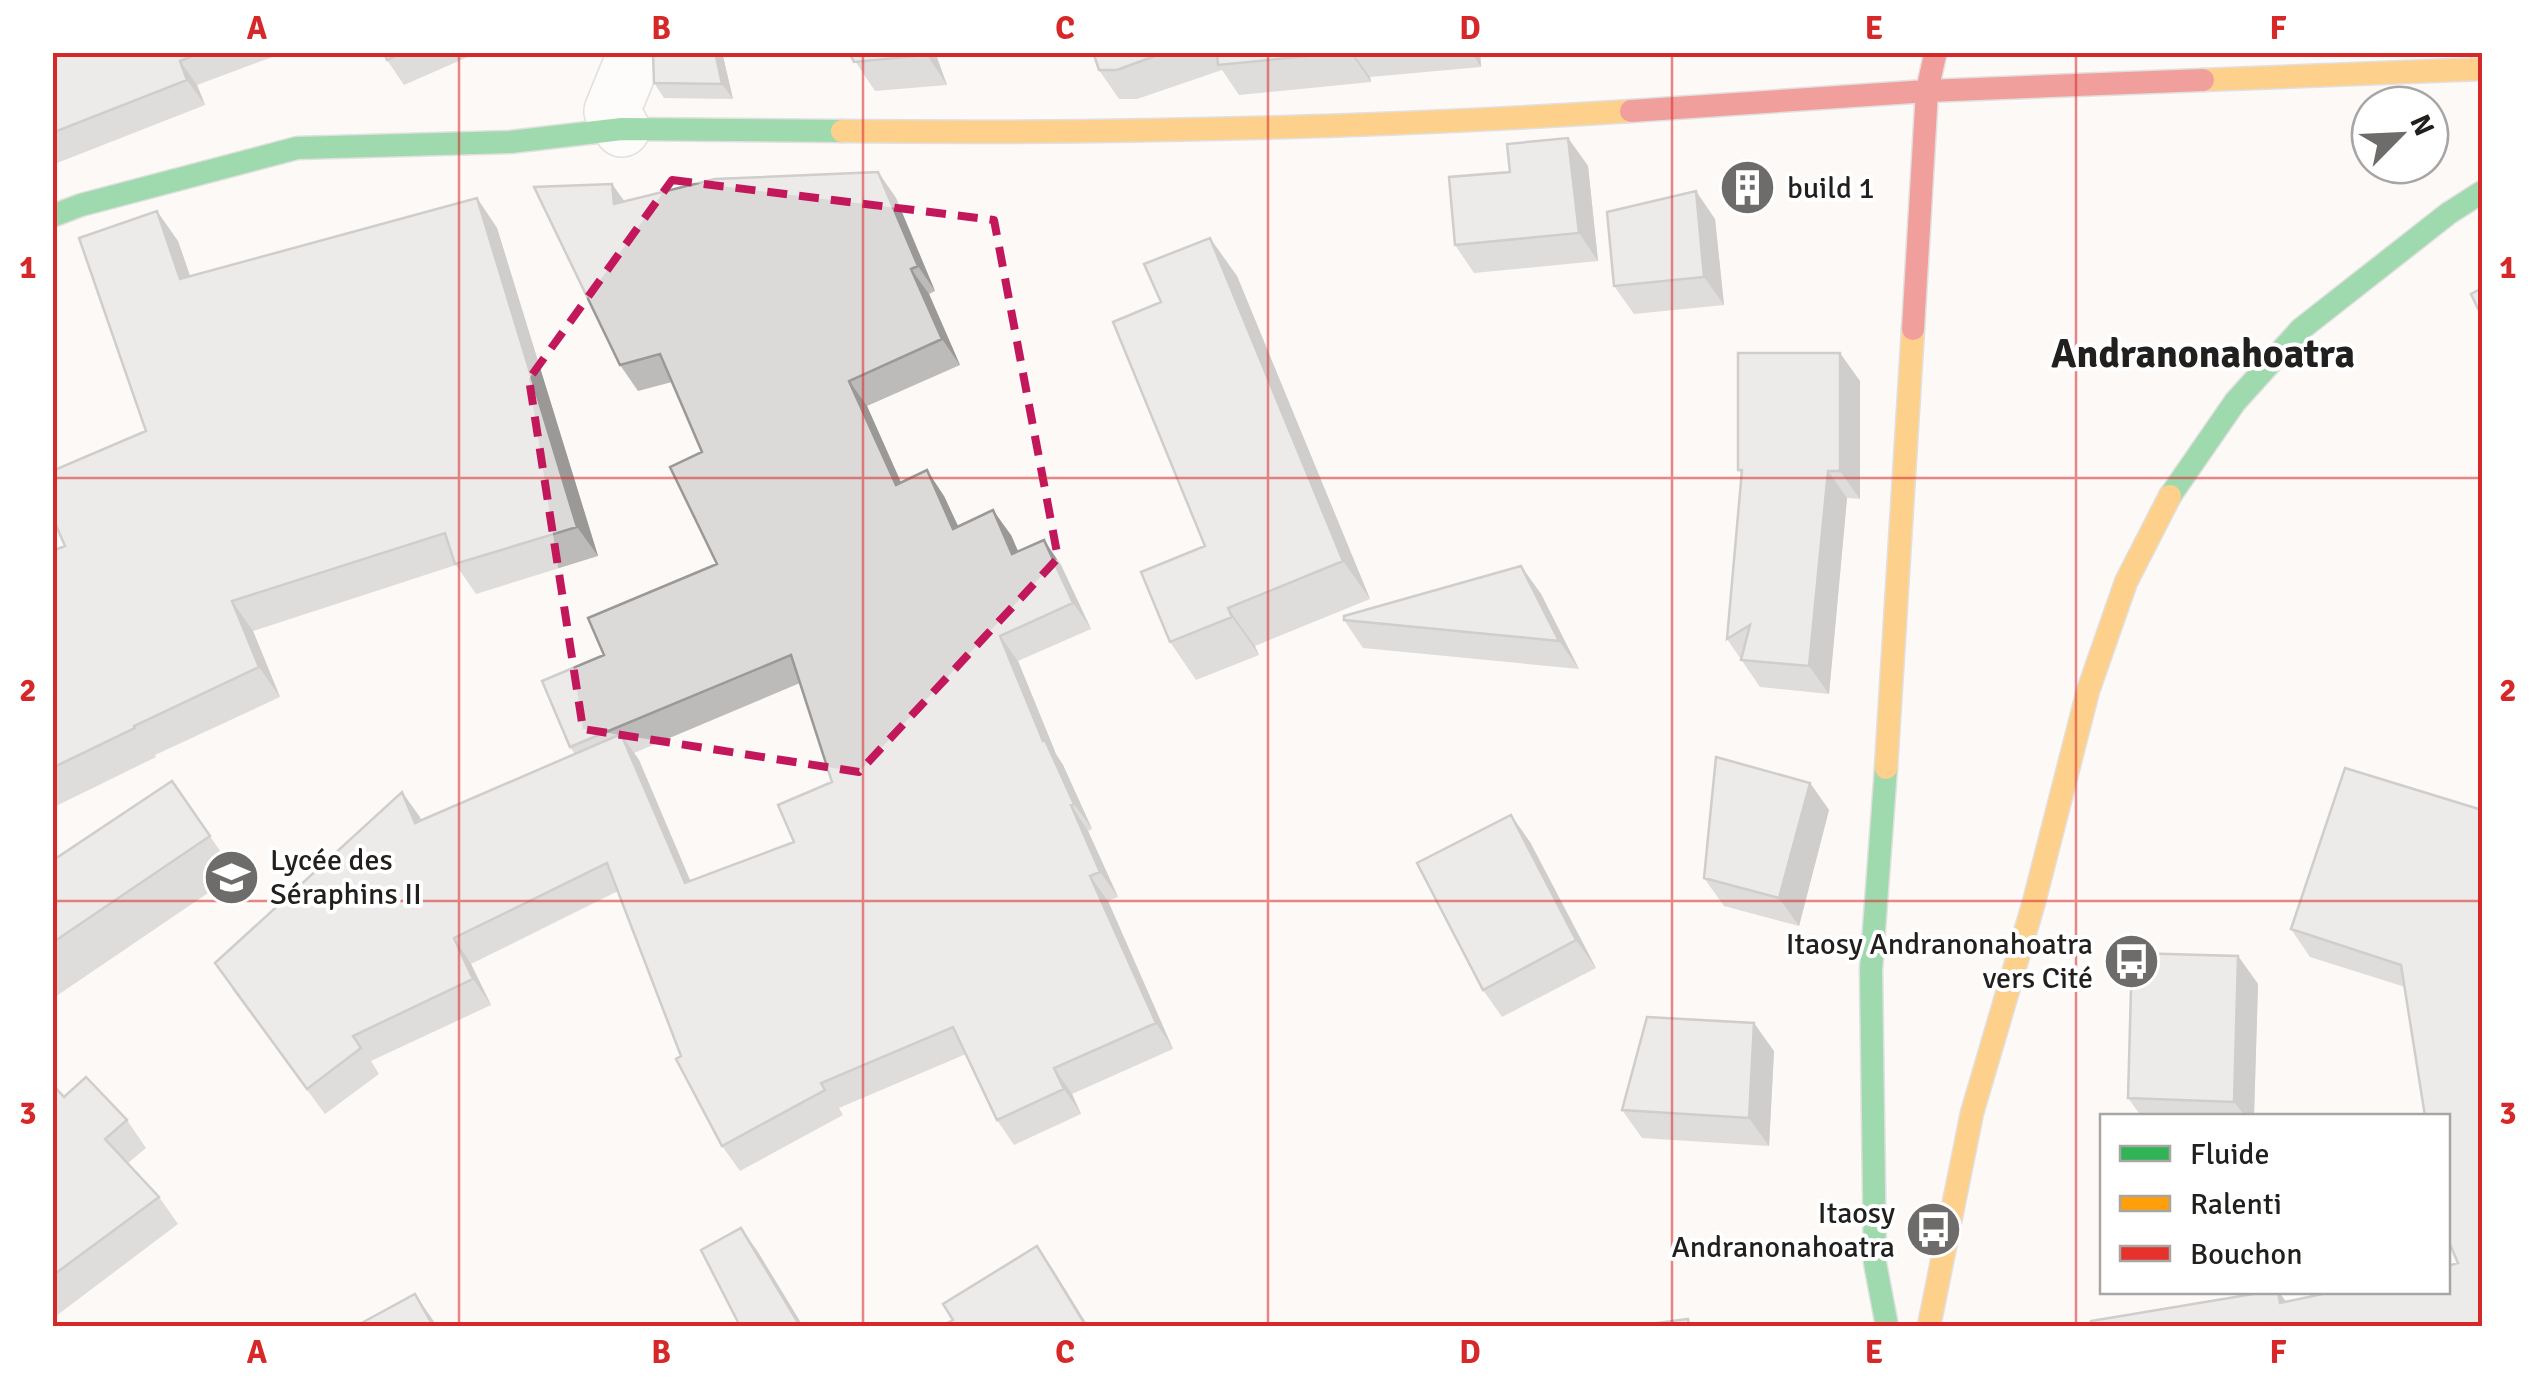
<svg xmlns="http://www.w3.org/2000/svg" width="2535" height="1379" viewBox="0 0 2535 1379" font-family="Signika,sans-serif">
<style>
.lines{fill:none;stroke-linecap:round;stroke-linejoin:round}
.street-casing{stroke:#c3c1c0;stroke-width:58}
.fast-casing{stroke:#c3c1c0;stroke-width:25}
.slow-casing{stroke:#c3c1c0;stroke-width:25}
.jam-casing{stroke:#c3c1c0;stroke-width:25}
.street{stroke:#fffefe;stroke-width:55}
.fast{stroke:#30b455;stroke-width:22}
.slow{stroke:#ff9f0a;stroke-width:22}
.jam{stroke:#e5322d;stroke-width:22}
.wall{fill:#bdbbba;fill-rule:evenodd}
.shaded-wall{fill:#9a9997}
.building{fill:#dcdad8;stroke:#9a9997;stroke-width:2.5}
.marked{fill:none;stroke:#c2185b;stroke-width:8;stroke-dasharray:20 12;stroke-linejoin:round}
.grid{fill:none;stroke:#d62828;stroke-width:2.5;stroke-opacity:0.55}
.labels{text-anchor:middle;dominant-baseline:central;stroke-width:8;stroke-linejoin:round;paint-order:stroke}
.poi-label{font-size:30px;fill:#22201f;stroke:#fff;text-anchor:start}
.district-label{font-size:40px;font-weight:bold;fill:#22201f;stroke:#fff}
.neatline{fill:none;stroke:#d62828;stroke-width:4}
.grid-label{font-size:32px;text-anchor:middle;font-weight:bold;fill:#d62828}
</style>
<rect width="100%" height="100%" fill="#fcf9f7"/>
<g class="lines">
<defs>
<path id="street" d="M 622,129 L 612,111 L 636,52"/>
<path id="fast" d="M 52,216 L 81,205 L 297,148 L 510,142 L 622,129 L 842,131
M 2170,496 L 2235,402 L 2301,329 L 2449,213 L 2482,192
M 1886,768 L 1871,970 L 1875,1263 L 1887,1326"/>
<path id="slow" d="M 2203,80 L 2482,69
M 842,131 C 1105,134 1368,128 1631,111
M 1886,768 L 1913,329
M 1929,1326 L 1972,1113 L 2034,902 L 2088,691 L 2126,582 L 2170,496"/>
<path id="jam" d="M 1631,111 L 1927,91 L 2203,80
M 1913,329 L 1927,91 L 1935,55"/>
</defs>
<!-- street casing -->
<use href="#street" class="street-casing"/>
<!-- fast casing -->
<use href="#fast" class="fast-casing"/>
<!-- slow casing -->
<use href="#slow" class="slow-casing"/>
<!-- jam casing -->
<use href="#jam" class="jam-casing"/>
<!-- street -->
<use href="#street" class="street"/>
<!-- fast -->
<use href="#fast" class="fast"/>
<!-- slow -->
<use href="#slow" class="slow"/>
<!-- jam -->
<use href="#jam" class="jam"/>
</g>
<!-- wall -->
<path class="wall" d="M 52,52 L 286,52 L 197,85 L 205,105 L 52,165 Z
M 384,52 L 479,52 L 404,85 L 387,60 Z
M 722,52 L 733,99 L 664,98 L 654,83 Z
M 849,52 L 942,52 L 936,55 L 947,85 L 875,91 Z
M 1093,52 L 1480,52 L 1481,67 L 1370,77 L 1371,82 L 1239,95 L 1222,70 L 1137,99 L 1119,99 L 1099,70 Z
M 1568,138 L 1588,166 L 1598,261 L 1474,273 L 1455,245 L 1510,172 Z
M 878,172 L 896,198 L 935,291 L 929,294 L 960,365 L 867,406 L 901,482 L 944,496 L 958,526 L 1011,535 L 1018,551 L 1061,565 L 1091,629 L 1018,661 L 1056,754 L 1063,765 L 1092,829 L 1088,831 L 1118,897 L 1108,901 L 1173,1049 L 1072,1094 L 1081,1114 L 1014,1145 L 997,1120 L 966,1054 L 839,1108 L 843,1115 L 740,1171 L 722,1146 L 681,1056 L 618,891 L 471,964 L 491,1005 L 371,1061 L 379,1074 L 325,1114 L 232,989 L 402,792 L 421,821 L 575,754 L 570,747 L 604,655 L 717,564 L 702,452 L 672,382 L 638,391 L 620,365 L 612,184 L 624,202 ZM 800,683 L 832,782 L 794,842 L 690,881 L 639,760 L 634,753 Z
M 477,198 L 497,228 L 598,556 L 476,594 L 456,565 L 253,631 L 280,697 L 155,755 L 156,757 L 52,808 L 52,551 L 65,546 L 146,431 L 178,241 L 190,276 Z
M 1715,219 L 1724,305 L 1634,314 L 1614,286 Z
M 1237,276 L 1370,599 L 1255,646 L 1259,655 L 1196,680 L 1170,642 L 1205,546 Z
M 1860,381 L 1860,499 L 1847,498 L 1829,694 L 1760,687 L 1727,639 L 1742,475 L 1738,470 Z
M 1521,566 L 1541,594 L 1579,669 L 1363,648 L 1344,620 Z
M 172,781 L 236,874 L 52,999 L 52,861 Z
M 1810,783 L 1829,810 L 1799,926 L 1724,906 L 1704,878 Z
M 2482,810 L 2482,1326 L 2286,1302 L 2458,1263 L 2405,987 L 2310,957 L 2291,929 Z
M 1530,842 L 1596,968 L 1502,1017 L 1483,990 Z
M 2238,956 L 2258,984 L 2254,1116 L 2141,1116 L 2128,1098 Z
M 1774,1051 L 1769,1146 L 1642,1138 L 1622,1110 Z
M 52,1084 L 64,1097 L 127,1120 L 146,1148 L 128,1163 L 159,1197 L 178,1224 L 52,1319 Z"/>
<!-- shaded-wall -->
<path class="shaded-wall" d="M 715,52 L 722,52 L 733,99 L 722,84 Z
M 925,52 L 934,52 L 936,55 L 947,85 Z
M 1350,52 L 1352,52 L 1370,77 L 1371,82 Z
M 1471,52 L 1480,52 L 1481,67 Z
M 180,61 L 197,85 L 205,105 L 187,80 Z
M 1568,138 L 1588,166 L 1598,261 L 1579,233 Z
M 878,172 L 896,198 L 935,291 L 918,266 Z
M 612,184 L 630,209 L 614,204 Z
M 1696,191 L 1715,219 L 1724,305 L 1704,277 Z
M 477,198 L 497,228 L 598,556 L 577,527 Z
M 157,211 L 178,241 L 201,308 L 180,279 Z
M 1210,238 L 1237,276 L 1370,599 L 1343,561 Z
M 911,269 L 929,294 L 960,365 L 942,339 Z
M 1840,353 L 1860,381 L 1860,499 L 1840,471 Z
M 849,381 L 867,406 L 913,510 L 896,485 Z
M 927,470 L 944,496 L 971,554 L 953,529 Z
M 1828,471 L 1847,498 L 1829,694 L 1809,666 Z
M 993,510 L 1011,535 L 1030,579 L 1012,554 Z
M 1044,540 L 1061,565 L 1091,629 L 1073,603 Z
M 1521,566 L 1541,594 L 1579,669 L 1559,641 Z
M 232,601 L 253,631 L 280,697 L 259,667 Z
M 1228,608 L 1255,646 L 1259,655 L 1232,617 Z
M 1000,636 L 1018,661 L 1056,754 L 1063,765 L 1092,829 L 1074,804 L 1043,741 Z
M 621,734 L 639,760 L 702,908 L 685,883 Z
M 1810,783 L 1829,810 L 1799,926 L 1779,898 Z
M 402,792 L 420,817 L 433,849 L 415,823 Z
M 1071,805 L 1088,831 L 1118,897 L 1100,872 Z
M 1511,815 L 1530,842 L 1596,968 L 1576,940 Z
M 1090,876 L 1108,901 L 1173,1049 L 1156,1023 Z
M 454,938 L 471,964 L 491,1005 L 473,979 Z
M 2238,956 L 2258,984 L 2254,1116 L 2245,1116 L 2234,1102 Z
M 1754,1023 L 1774,1051 L 1769,1146 L 1749,1118 Z
M 1054,1068 L 1072,1094 L 1081,1114 L 1064,1089 Z
M 741,1228 L 758,1252 L 803,1326 L 800,1326 Z
M 1037,1246 L 1054,1271 L 1088,1326 L 1086,1326 Z
M 2278,1292 L 2279,1292 L 2297,1317 L 2280,1303 Z
M 415,1294 L 437,1326 L 433,1326 Z"/>
<!-- building -->
<path class="building" d="M 52,52 L 202,52 L 180,61 L 187,80 L 52,133 Z
M 384,52 L 404,52 L 387,60 Z
M 653,52 L 715,52 L 722,84 L 654,83 Z
M 849,52 L 925,52 L 926,55 L 854,62 Z
M 1093,52 L 1166,52 L 1117,70 L 1099,70 Z
M 1217,52 L 1349,52 L 1218,65 Z
M 1568,138 L 1579,233 L 1455,245 L 1449,177 L 1510,172 L 1507,144 Z
M 878,172 L 918,266 L 911,269 L 942,339 L 849,381 L 896,485 L 927,470 L 953,529 L 993,510 L 1012,554 L 1044,540 L 1073,603 L 1000,636 L 1043,741 L 1045,740 L 1074,804 L 1071,805 L 1100,872 L 1090,876 L 1156,1023 L 1054,1068 L 1064,1089 L 997,1120 L 953,1027 L 821,1083 L 825,1090 L 722,1146 L 676,1059 L 681,1056 L 607,863 L 454,938 L 473,979 L 353,1036 L 361,1048 L 307,1089 L 215,963 L 402,792 L 415,823 L 621,734 L 685,883 L 794,842 L 778,805 L 832,782 L 791,655 L 570,747 L 542,681 L 604,655 L 588,618 L 717,564 L 670,467 L 702,452 L 660,354 L 620,365 L 534,187 L 612,184 L 614,204 L 715,179 Z
M 1696,191 L 1704,277 L 1614,286 L 1607,212 Z
M 477,198 L 577,527 L 455,564 L 445,533 L 232,601 L 259,667 L 134,726 L 135,728 L 52,768 L 52,551 L 65,546 L 52,516 L 52,471 L 146,431 L 79,238 L 157,211 L 180,279 Z
M 1210,238 L 1343,561 L 1228,608 L 1232,617 L 1170,642 L 1141,572 L 1205,546 L 1113,322 L 1161,302 L 1144,264 Z
M 2482,288 L 2482,317 L 2471,294 Z
M 1738,353 L 1840,353 L 1840,471 L 1828,471 L 1809,666 L 1741,660 L 1750,625 L 1727,639 L 1742,470 L 1738,470 Z
M 1521,566 L 1559,641 L 1344,620 L 1344,616 Z
M 1716,757 L 1810,783 L 1779,898 L 1704,878 Z
M 2345,768 L 2482,810 L 2482,1326 L 2092,1326 L 2091,1321 L 2265,1292 L 2278,1292 L 2280,1303 L 2332,1292 L 2448,1292 L 2448,1266 L 2458,1263 L 2448,1240 L 2448,1116 L 2425,1116 L 2401,965 L 2291,929 Z
M 172,781 L 210,836 L 52,943 L 52,861 Z
M 1511,815 L 1576,940 L 1483,990 L 1417,863 Z
M 2132,953 L 2238,956 L 2234,1102 L 2128,1098 Z
M 1647,1017 L 1754,1023 L 1749,1118 L 1622,1110 Z
M 86,1077 L 127,1120 L 105,1139 L 159,1197 L 52,1276 L 52,1084 L 64,1097 Z
M 741,1228 L 800,1326 L 740,1326 L 701,1250 Z
M 1037,1246 L 1086,1326 L 941,1326 L 953,1320 L 943,1304 Z
M 415,1294 L 433,1326 L 356,1326 Z
M 1688,1319 L 1689,1326 L 1635,1326 Z"/>
<!-- marked area -->
<path d="M0 0H2535V1379H0ZM 672,180 L 994,220 L 1058,558 L 859,772 L 583,729 L 529,379 Z" fill="#fcf9f7" fill-opacity=".55" fill-rule="evenodd"/>
<path class="marked" d="M 672,180 L 994,220 L 1058,558 L 859,772 L 583,729 L 529,379 Z"/>
<!-- grid -->
<path class="grid" d="M 459,52 L 459,1326M 863,52 L 863,1326M 1268,52 L 1268,1326M 1672,52 L 1672,1326M 2076,52 L 2076,1326M 52,478 L 2482,478M 52,901 L 2482,901"/>
<!-- icons -->
<defs>
<symbol id="building-disc" viewBox="-11 -11 22 22"><circle r="9.5" fill="#6e6c6b" stroke="#fff"/><path d="M-4-6H4V6H1V3H-1V6H-4ZM-2.5-4.3h1.7v1.8h-1.7ZM.8-4.3h1.7v1.8H.8ZM-2.5-1h1.7V.8h-1.7ZM.8-1h1.7V.8H.8Z" fill="#fff"/></symbol>
<symbol id="school-disc" viewBox="-11 -11 22 22"><circle r="9.5" fill="#6e6c6b" stroke="#fff"/><path d="M0-5L7-2L0 1L-7-2ZM-4 1L0 2.5L4 1V4Q0 6-4 4Z" fill="#fff"/></symbol>
<symbol id="bus-disc" viewBox="-11 -11 22 22"><circle r="9.5" fill="#6e6c6b" stroke="#fff"/><path d="M-5-6H5V4H4V6H2V4H-2V6H-4V4H-5ZM-3.5-4V0h7V-4ZM-3.5 1.2v1.5H-2V1.2ZM2 1.2v1.5H3.5V1.2Z" fill="#fff"/></symbol>
</defs>
<g fill-rule="evenodd">
<use href="#building-disc" x="1716" y="156" width="63" height="63"/>
<use href="#school-disc" x="200" y="846" width="63" height="63"/>
<use href="#bus-disc" x="2100" y="930" width="63" height="63"/>
<use href="#bus-disc" x="1902" y="1198" width="63" height="63"/>
</g>
<g class="labels">
<!-- poi labels -->
<g class="poi-label">
<text x="1787" y="188">build 1</text>
<text x="270" y="860">Lycée des<tspan x="270" dy="34">Séraphins II</tspan></text>
<text x="2093" y="944" text-anchor="end">Itaosy Andranonahoatra<tspan x="2093" dy="34">vers Cité</tspan></text>
<text x="1895" y="1213" text-anchor="end">Itaosy<tspan x="1895" dy="34">Andranonahoatra</tspan></text>
</g>
<!-- district labels -->
<g class="district-label">
<text x="2203" y="354">Andranonahoatra</text>
</g>
</g>
<!-- border -->
<rect width="2535" height="1379" fill="none" stroke="#ffffff" stroke-width="110"/>
<!-- legend -->
<rect x="2100" y="1114" width="350" height="180" fill="#ffffff" stroke="#a7a6a5" stroke-width="2.5"/>
<rect x="2120" y="1146" width="50" height="15" fill="#30b455" stroke="#a7a6a5" stroke-width="2.5"/>
<text x="2190" y="1164" font-size="30" fill="#22201f">Fluide</text>
<rect x="2120" y="1196" width="50" height="15" fill="#ff9f0a" stroke="#a7a6a5" stroke-width="2.5"/>
<text x="2190" y="1214" font-size="30" fill="#22201f">Ralenti</text>
<rect x="2120" y="1246" width="50" height="15" fill="#e5322d" stroke="#a7a6a5" stroke-width="2.5"/>
<text x="2190" y="1264" font-size="30" fill="#22201f">Bouchon</text>
<!-- north arrow -->
<g transform="translate(2400 135) rotate(66)"><circle r="48" fill="#ffffff" stroke="#a7a6a5" stroke-width="2.5"/>
<path d="M0-8L18 38L0 25L-18 38Z" fill="#6e6c6b"/>
<text y="-15" font-size="28" font-weight="bold" text-anchor="middle" fill="#22201f">N</text>
</g>
<rect x="55" y="55" width="2425" height="1269" class="neatline"/>
<g class="grid-label">
<text x="257" y="39">A</text>
<text x="661" y="39">B</text>
<text x="1065" y="39">C</text>
<text x="1470" y="39">D</text>
<text x="1874" y="39">E</text>
<text x="2278" y="39">F</text>
<text x="28" y="278">1</text>
<text x="2508" y="278">1</text>
<text x="28" y="701">2</text>
<text x="2508" y="701">2</text>
<text x="28" y="1124">3</text>
<text x="2508" y="1124">3</text>
<text x="257" y="1363">A</text>
<text x="661" y="1363">B</text>
<text x="1065" y="1363">C</text>
<text x="1470" y="1363">D</text>
<text x="1874" y="1363">E</text>
<text x="2278" y="1363">F</text>
</g>
</svg>
